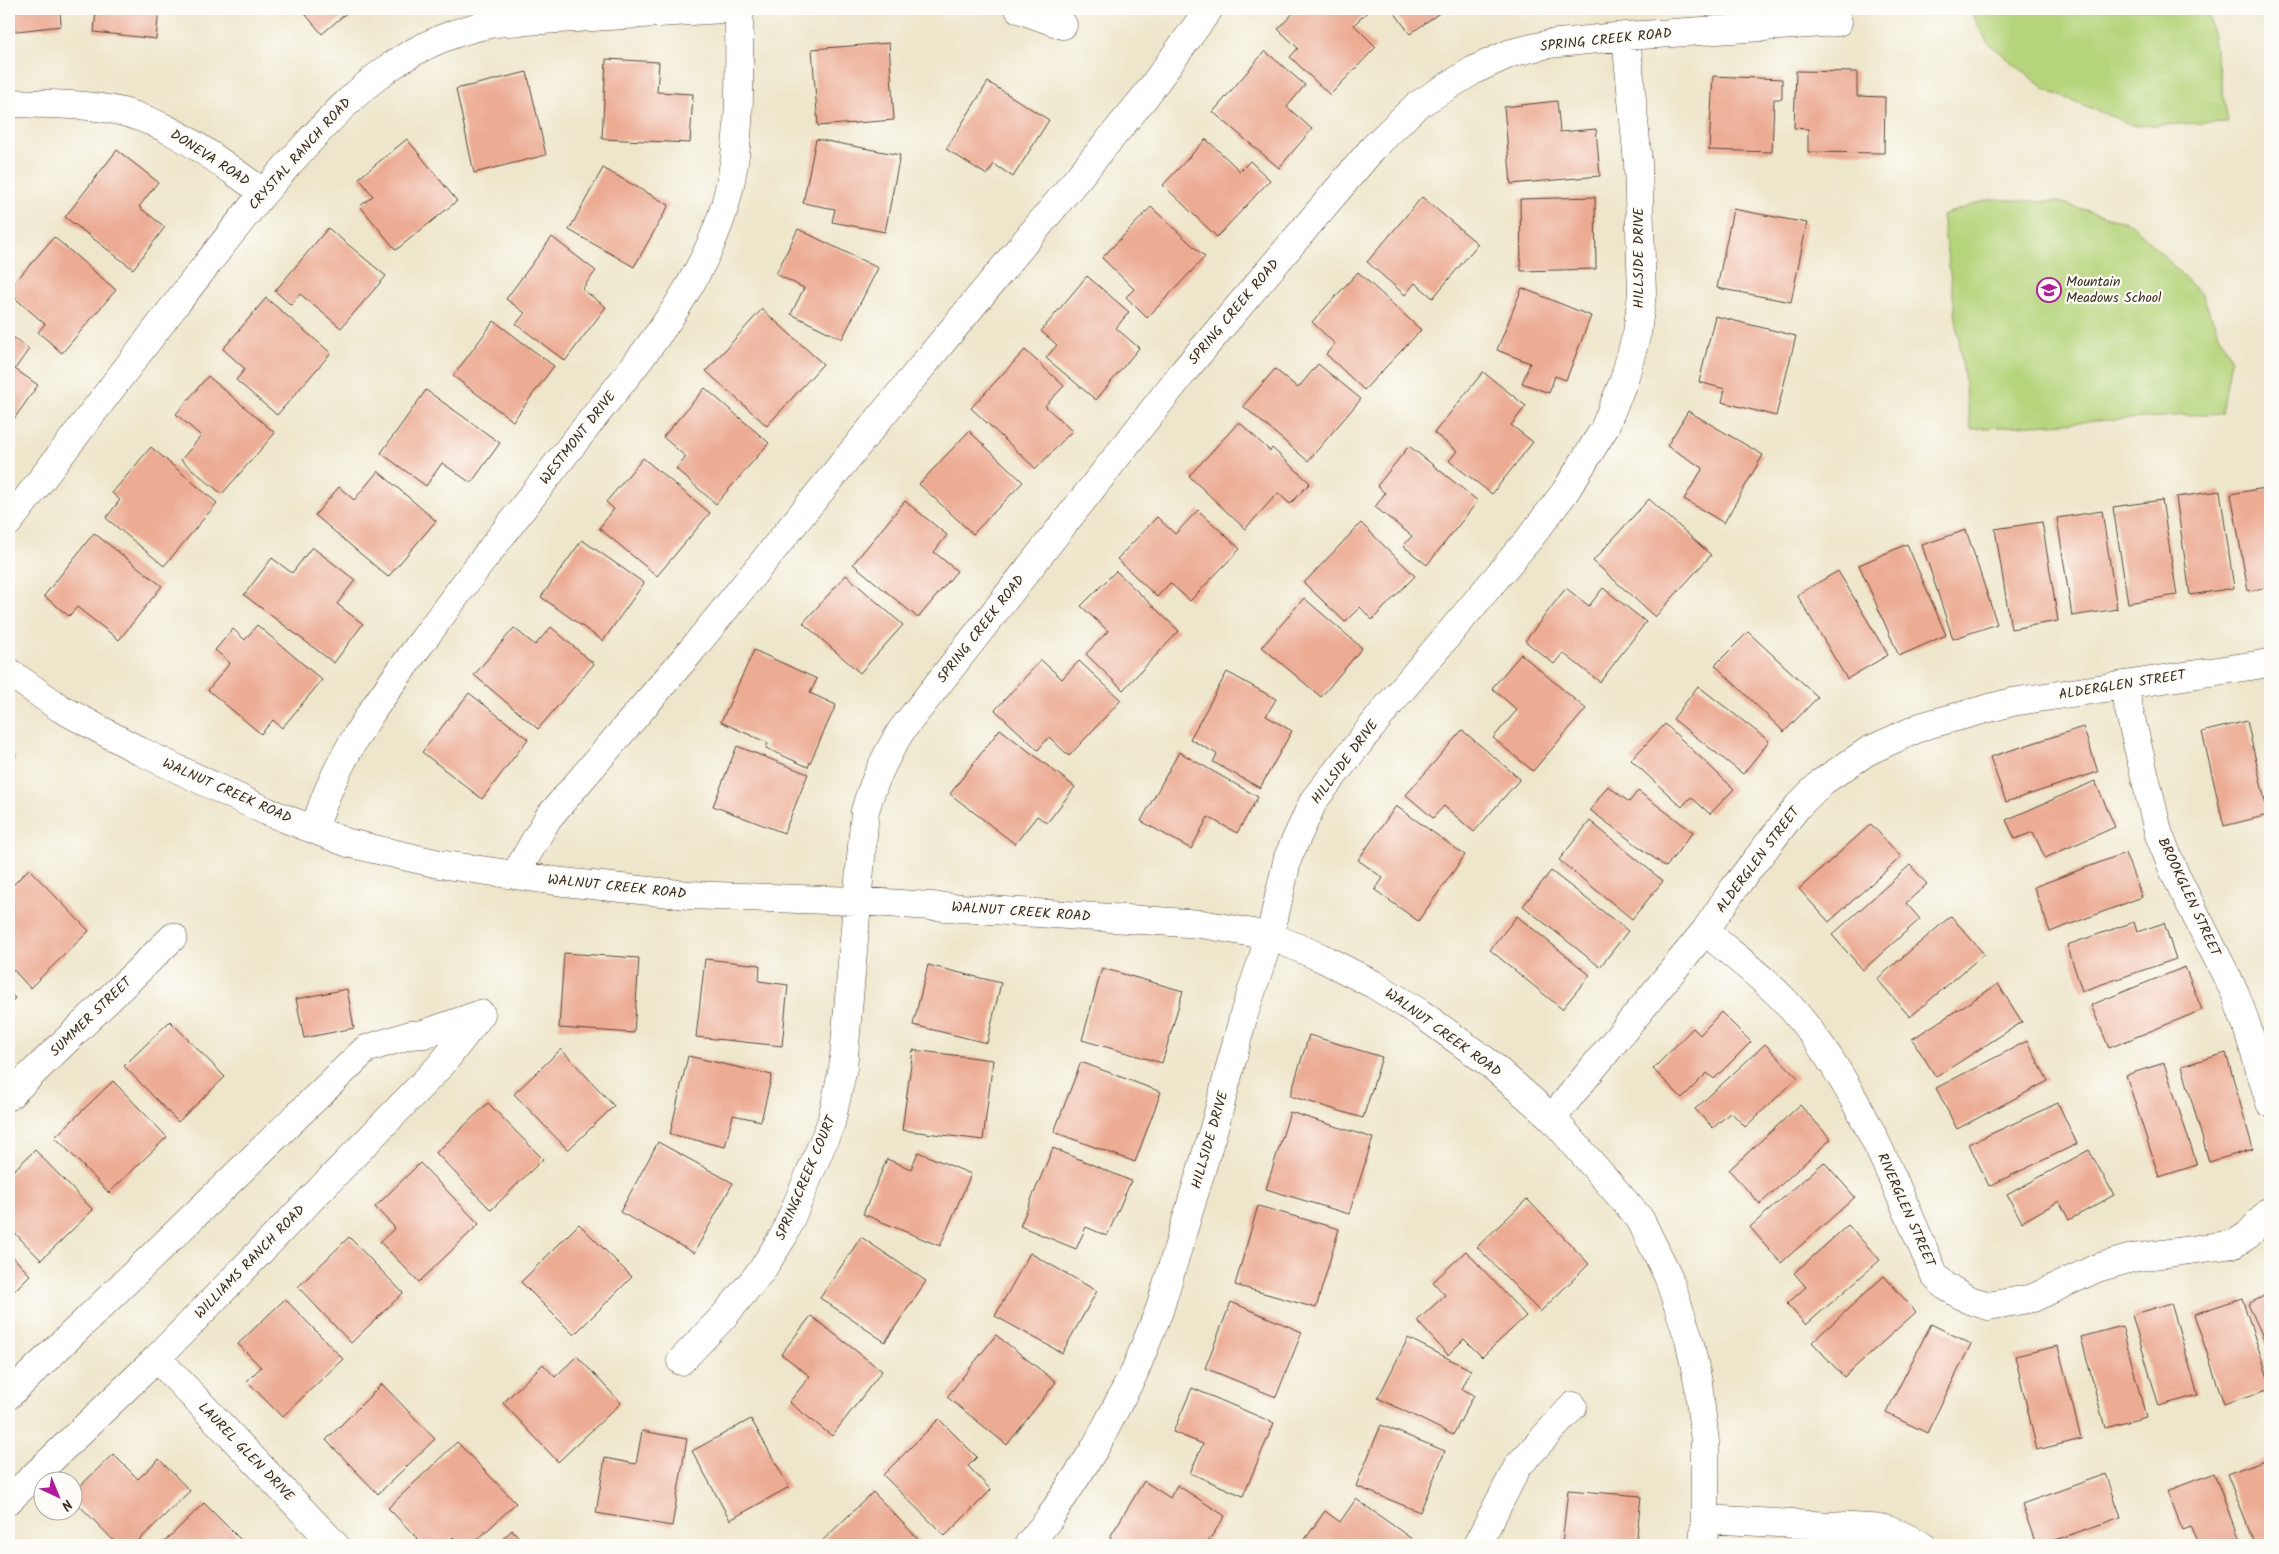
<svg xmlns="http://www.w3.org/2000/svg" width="2279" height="1554" viewBox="0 0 2279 1554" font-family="Kalam,sans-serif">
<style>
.green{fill:#b6d47a;stroke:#787f4c}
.building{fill:#ecab93}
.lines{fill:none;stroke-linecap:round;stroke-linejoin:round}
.minor-casing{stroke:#564638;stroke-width:29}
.minor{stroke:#fff;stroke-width:28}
.labels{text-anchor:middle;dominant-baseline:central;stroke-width:4.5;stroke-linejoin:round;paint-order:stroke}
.street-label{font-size:14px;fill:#3b2a1e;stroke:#fdfcf7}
.poi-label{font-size:14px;fill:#3b2a1e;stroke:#fdfcf7;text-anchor:start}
</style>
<rect width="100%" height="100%" fill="#fdfcf7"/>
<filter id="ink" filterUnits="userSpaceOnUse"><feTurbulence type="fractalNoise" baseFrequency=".02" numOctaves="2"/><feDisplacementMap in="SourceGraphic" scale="10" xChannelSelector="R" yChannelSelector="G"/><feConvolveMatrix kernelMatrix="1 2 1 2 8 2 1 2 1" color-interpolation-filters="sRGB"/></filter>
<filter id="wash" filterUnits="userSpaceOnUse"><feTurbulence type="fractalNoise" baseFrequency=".0096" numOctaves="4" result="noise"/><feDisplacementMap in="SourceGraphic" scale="20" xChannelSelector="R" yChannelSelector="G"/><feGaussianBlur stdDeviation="1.12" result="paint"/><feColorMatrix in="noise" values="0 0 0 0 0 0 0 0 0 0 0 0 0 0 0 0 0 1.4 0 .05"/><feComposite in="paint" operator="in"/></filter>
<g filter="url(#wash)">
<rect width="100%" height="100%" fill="#eee6ca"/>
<!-- green -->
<path class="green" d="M 1969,9 L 2208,9 L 2228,122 L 2135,126 L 2046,90 L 1987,42 Z
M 1991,199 L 2059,202 L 2132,224 L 2202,295 L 2231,360 L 2222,413 L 1971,429 L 1942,215 Z"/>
<g id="blocks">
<!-- building -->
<path class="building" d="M 9,9 L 60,9 L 61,26 L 9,32 Z
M 96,9 L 159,9 L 156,39 L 94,32 Z
M 301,9 L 351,9 L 322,34 Z
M 1297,9 L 1367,9 L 1369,10 L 1354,25 L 1376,47 L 1330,95 L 1290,57 L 1298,48 L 1278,29 Z
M 1392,9 L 1445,9 L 1410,34 Z
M 889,43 L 894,120 L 818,126 L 812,49 Z
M 1265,51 L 1305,85 L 1287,107 L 1312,129 L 1279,168 L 1213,112 Z
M 606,59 L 659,62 L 657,92 L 693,94 L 690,143 L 602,139 Z
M 1796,71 L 1857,72 L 1857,96 L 1885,97 L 1884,153 L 1808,152 L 1808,129 L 1794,128 Z
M 527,72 L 546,155 L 474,173 L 456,89 Z
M 1713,76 L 1782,79 L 1782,99 L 1774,99 L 1772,152 L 1709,150 Z
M 988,82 L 1049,120 L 1013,177 L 994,164 L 987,175 L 946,149 Z
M 1557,101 L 1560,132 L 1596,129 L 1600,176 L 1511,184 L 1504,107 Z
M 407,139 L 457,201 L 396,250 L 360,206 L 373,196 L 359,178 Z
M 816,139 L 900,155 L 885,232 L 832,222 L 835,209 L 803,203 Z
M 1206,139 L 1240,171 L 1250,161 L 1270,180 L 1217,237 L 1163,185 Z
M 117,150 L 158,182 L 139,207 L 165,227 L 133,269 L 65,217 Z
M 603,168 L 669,205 L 634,267 L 569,230 Z
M 1422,197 L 1478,244 L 1433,298 L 1415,283 L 1405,295 L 1367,262 Z
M 1595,197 L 1596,269 L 1521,271 L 1520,199 Z
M 1151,207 L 1205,257 L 1147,318 L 1126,297 L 1134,289 L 1102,258 Z
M 1733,209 L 1807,223 L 1791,302 L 1717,288 Z
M 328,228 L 386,276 L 341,328 L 300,294 L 291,305 L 275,291 Z
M 798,229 L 878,268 L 842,339 L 791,314 L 804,288 L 776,274 Z
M 54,237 L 116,290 L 62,353 L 38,332 L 45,324 L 9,293 L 9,289 Z
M 552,237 L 596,271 L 582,289 L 606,307 L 565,361 L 516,324 L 525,313 L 506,299 Z
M 1358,272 L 1421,330 L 1364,390 L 1326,354 L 1335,344 L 1312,322 Z
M 1087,276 L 1129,312 L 1116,328 L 1139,348 L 1096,400 L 1046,358 L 1057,345 L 1041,331 Z
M 1522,288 L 1591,316 L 1566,380 L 1555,376 L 1549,393 L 1522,383 L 1530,363 L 1497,350 Z
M 266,298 L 331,353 L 277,415 L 236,380 L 245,369 L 223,349 Z
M 762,309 L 823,364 L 767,426 L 706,371 Z
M 1715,316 L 1796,336 L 1776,416 L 1722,402 L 1725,389 L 1699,382 Z
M 494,321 L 554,366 L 513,421 L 453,376 Z
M 9,334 L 29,349 L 15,369 L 38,385 L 9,426 Z
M 1025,350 L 1064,386 L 1045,406 L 1072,431 L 1036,469 L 971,408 Z
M 1318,364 L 1361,399 L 1308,461 L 1243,406 L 1275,369 L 1298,388 Z
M 1483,372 L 1526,406 L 1511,425 L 1533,442 L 1492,494 L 1449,461 L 1457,451 L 1434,433 Z
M 208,376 L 275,433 L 222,494 L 181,460 L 201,436 L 176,414 Z
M 705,388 L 769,443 L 716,504 L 676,469 L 686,457 L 663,437 Z
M 426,390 L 500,443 L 471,483 L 442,463 L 426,486 L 381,453 Z
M 1688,411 L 1763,455 L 1724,523 L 1684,499 L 1703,468 L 1667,446 Z
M 1239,422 L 1270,451 L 1272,448 L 1310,483 L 1290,504 L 1278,493 L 1245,529 L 1189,476 Z
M 969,431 L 1023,482 L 973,534 L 919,484 Z
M 1409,446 L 1478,501 L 1427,565 L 1403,546 L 1412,536 L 1375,507 L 1385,493 L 1377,486 Z
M 151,447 L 217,503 L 164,566 L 106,518 L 120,500 L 112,493 Z
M 643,458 L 710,513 L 657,576 L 599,528 L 614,509 L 606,502 Z
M 378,471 L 436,521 L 388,577 L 315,515 L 339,487 L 354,500 Z
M 2270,487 L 2270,587 L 2248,591 L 2231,494 Z
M 2220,491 L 2234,588 L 2190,595 L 2176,497 Z
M 1649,499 L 1711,555 L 1655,617 L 1593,561 Z
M 2162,500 L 2177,595 L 2128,603 L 2113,507 Z
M 905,501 L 947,535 L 934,552 L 957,571 L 918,618 L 853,564 Z
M 1198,510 L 1240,549 L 1190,601 L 1170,583 L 1157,597 L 1117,559 L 1157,517 L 1175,534 Z
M 2102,511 L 2117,609 L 2072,616 L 2057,518 Z
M 2042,522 L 2058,621 L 2011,629 L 1995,529 Z
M 1361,523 L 1415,576 L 1372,620 L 1360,607 L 1345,622 L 1304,583 Z
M 1966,530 L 1997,624 L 1953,639 L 1922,545 Z
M 94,533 L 162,586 L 119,640 L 77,607 L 69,616 L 44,596 Z
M 582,540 L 644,583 L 603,641 L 541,597 Z
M 1907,544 L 1946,635 L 1899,656 L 1859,565 Z
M 312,547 L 355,580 L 337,604 L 363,624 L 334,663 L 244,595 L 272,558 L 292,573 Z
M 1116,571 L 1179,631 L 1123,690 L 1086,654 L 1108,631 L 1081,606 Z
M 1838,571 L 1888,655 L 1847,679 L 1797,595 Z
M 846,575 L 903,625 L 860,673 L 803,623 Z
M 1566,588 L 1589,606 L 1603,588 L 1646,622 L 1600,682 L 1563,653 L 1554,664 L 1525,641 Z
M 1304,598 L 1362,648 L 1321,697 L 1262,647 Z
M 257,625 L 322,680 L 282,728 L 273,720 L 261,734 L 208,690 L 230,663 L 215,650 L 233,629 L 245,640 Z
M 551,627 L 594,664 L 538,729 L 474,675 L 514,628 L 535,645 Z
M 1748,632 L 1818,697 L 1784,732 L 1715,665 Z
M 754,650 L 817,679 L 810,693 L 836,705 L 808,767 L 766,748 L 768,743 L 721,722 Z
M 1521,654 L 1586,709 L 1533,771 L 1493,738 L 1517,710 L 1492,688 Z
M 1041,660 L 1062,679 L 1079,661 L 1121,700 L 1069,756 L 1049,737 L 1038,750 L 995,710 Z
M 1227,672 L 1276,699 L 1266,716 L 1292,731 L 1260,788 L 1213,762 L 1217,754 L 1190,739 Z
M 1698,686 L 1769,741 L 1743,774 L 1673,719 Z
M 469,693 L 528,739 L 482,799 L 422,752 Z
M 2247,721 L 2268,815 L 2224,826 L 2202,732 Z
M 1665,724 L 1734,789 L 1710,814 L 1691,797 L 1682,807 L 1631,760 Z
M 2083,727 L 2098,772 L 2006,802 L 1990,757 Z
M 1000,729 L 1075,787 L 1047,823 L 1037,816 L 1015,844 L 950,794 Z
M 1462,730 L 1520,779 L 1474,832 L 1444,806 L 1433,818 L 1406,795 Z
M 737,746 L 808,774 L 784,833 L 713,806 Z
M 9,750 L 16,756 L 9,764 Z
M 1179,752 L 1258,797 L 1237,833 L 1208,817 L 1191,849 L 1141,821 Z
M 2270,754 L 2270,766 L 2269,766 L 2267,755 Z
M 2095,781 L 2115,827 L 2045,858 L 2033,832 L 2015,839 L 2006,820 Z
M 1608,786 L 1629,802 L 1638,791 L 1693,832 L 1666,867 L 1590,810 Z
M 1396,806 L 1465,855 L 1418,921 L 1375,890 L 1383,878 L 1358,860 Z
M 1590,821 L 1663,881 L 1632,919 L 1559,860 Z
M 1871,824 L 1901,857 L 1829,922 L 1799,889 Z
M 2125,853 L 2142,897 L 2050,932 L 2034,887 Z
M 1910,865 L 1927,884 L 1906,903 L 1920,919 L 1863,970 L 1832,935 Z
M 29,869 L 89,931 L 30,988 L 9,965 L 9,889 Z
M 1551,871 L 1628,931 L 1600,967 L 1523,906 Z
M 1517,916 L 1590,975 L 1562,1009 L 1490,950 Z
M 1951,916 L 1984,954 L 1910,1017 L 1877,979 Z
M 2134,922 L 2137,932 L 2164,923 L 2176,959 L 2082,991 L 2067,945 Z
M 564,953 L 639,958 L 634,1033 L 559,1028 Z
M 705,959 L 760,965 L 759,981 L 788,985 L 782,1046 L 696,1037 Z
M 928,965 L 1001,983 L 987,1043 L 913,1025 Z
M 2185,967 L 2202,1010 L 2109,1048 L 2091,1005 Z
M 1102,968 L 1183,991 L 1162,1063 L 1082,1040 Z
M 1998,984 L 2022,1022 L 1936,1077 L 1912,1039 Z
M 347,989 L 354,1028 L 304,1038 L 296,999 Z
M 9,992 L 15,998 L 9,1005 Z
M 1721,1012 L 1751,1042 L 1714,1079 L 1707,1073 L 1682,1098 L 1653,1069 L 1693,1028 L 1700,1035 Z
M 170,1021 L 225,1077 L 178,1122 L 124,1066 Z
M 1309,1035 L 1382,1057 L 1363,1118 L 1290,1096 Z
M 2027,1041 L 2048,1081 L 1957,1129 L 1936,1088 Z
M 1765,1044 L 1798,1078 L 1745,1127 L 1731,1112 L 1713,1128 L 1695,1109 Z
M 561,1049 L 614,1106 L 568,1150 L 514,1094 Z
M 913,1050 L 993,1060 L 983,1140 L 902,1130 Z
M 2226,1053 L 2253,1149 L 2209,1162 L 2182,1066 Z
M 688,1056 L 772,1075 L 761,1121 L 733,1115 L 725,1147 L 670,1134 Z
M 1081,1062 L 1161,1092 L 1135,1162 L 1054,1132 Z
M 2164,1063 L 2197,1165 L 2159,1177 L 2126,1075 Z
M 113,1081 L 167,1137 L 109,1193 L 55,1137 Z
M 488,1103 L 543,1159 L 491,1210 L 436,1153 Z
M 2058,1103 L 2077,1144 L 1989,1186 L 1969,1144 Z
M 1800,1105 L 1831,1139 L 1760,1204 L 1729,1170 Z
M 1290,1112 L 1373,1138 L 1349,1214 L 1266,1189 Z
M 658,1142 L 733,1183 L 694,1253 L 620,1212 Z
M 1053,1148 L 1131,1181 L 1107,1236 L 1086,1227 L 1076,1249 L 1020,1226 Z
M 35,1150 L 93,1210 L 41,1260 L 9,1227 L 9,1175 Z
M 2089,1150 L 2114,1195 L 2069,1220 L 2059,1201 L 2022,1222 L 2007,1195 Z
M 918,1152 L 971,1174 L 940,1246 L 863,1214 L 887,1159 L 911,1169 Z
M 1824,1162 L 1855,1197 L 1781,1263 L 1750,1227 Z
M 420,1163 L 479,1224 L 419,1282 L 380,1242 L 395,1228 L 375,1207 Z
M 1527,1199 L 1589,1264 L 1540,1312 L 1477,1247 Z
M 1258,1206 L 1339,1229 L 1316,1308 L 1235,1285 Z
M 579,1224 L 632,1277 L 574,1335 L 521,1282 Z
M 1848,1225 L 1880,1260 L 1806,1325 L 1787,1304 L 1806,1287 L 1794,1273 Z
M 349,1237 L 403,1293 L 351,1343 L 298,1287 Z
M 861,1237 L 926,1281 L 885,1342 L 820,1298 Z
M 1466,1251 L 1526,1316 L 1482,1357 L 1464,1339 L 1448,1355 L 1417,1321 L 1445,1295 L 1433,1282 Z
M 9,1253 L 30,1275 L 9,1296 Z
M 1030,1253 L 1097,1291 L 1062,1353 L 995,1316 Z
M 1884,1276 L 1916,1312 L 1844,1377 L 1812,1342 Z
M 2270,1293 L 2270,1352 L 2248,1304 Z
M 2242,1298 L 2270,1384 L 2270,1389 L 2224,1404 L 2194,1314 Z
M 285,1299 L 343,1359 L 282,1417 L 247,1381 L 261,1367 L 238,1344 Z
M 1231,1302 L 1302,1332 L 1276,1397 L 1205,1368 Z
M 2171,1303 L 2198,1395 L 2159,1406 L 2132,1315 Z
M 811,1316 L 882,1371 L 832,1436 L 789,1402 L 810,1376 L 781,1354 Z
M 1931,1324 L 1971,1344 L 1927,1433 L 1886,1413 Z
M 2122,1326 L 2146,1417 L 2105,1428 L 2081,1337 Z
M 996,1335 L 1056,1382 L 1007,1445 L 947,1397 Z
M 1408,1338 L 1471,1370 L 1462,1389 L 1474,1395 L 1453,1435 L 1378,1398 Z
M 2058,1346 L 2081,1439 L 2037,1450 L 2015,1356 Z
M 577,1356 L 621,1403 L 558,1462 L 503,1403 L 543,1364 L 555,1377 Z
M 382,1384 L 435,1439 L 378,1494 L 326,1440 Z
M 1192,1388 L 1274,1423 L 1243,1496 L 1190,1473 L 1203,1444 L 1173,1432 Z
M 751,1419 L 789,1487 L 730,1520 L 692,1451 Z
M 939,1419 L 977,1457 L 968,1466 L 991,1490 L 945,1536 L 883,1475 Z
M 1381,1425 L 1445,1451 L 1420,1512 L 1356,1486 Z
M 642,1431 L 687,1439 L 672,1526 L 596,1513 L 605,1458 L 636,1464 Z
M 457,1442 L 516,1503 L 472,1545 L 460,1545 L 453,1537 L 444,1545 L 424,1545 L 388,1508 Z
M 113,1454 L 138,1479 L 159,1459 L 190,1491 L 134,1545 L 118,1545 L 72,1498 L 72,1494 Z
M 2270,1458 L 2270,1545 L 2255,1545 L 2227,1474 Z
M 2214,1473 L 2241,1545 L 2198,1545 L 2190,1526 L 2182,1529 L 2167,1491 Z
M 2106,1474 L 2121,1517 L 2041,1545 L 2036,1545 L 2022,1504 Z
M 1144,1481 L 1170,1498 L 1177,1485 L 1225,1516 L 1206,1545 L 1122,1545 L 1110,1537 Z
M 1568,1490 L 1641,1496 L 1636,1545 L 1562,1545 Z
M 873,1492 L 924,1545 L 818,1545 Z
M 1356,1499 L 1412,1539 L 1408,1545 L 1301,1545 L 1325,1511 L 1340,1522 Z
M 204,1503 L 246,1545 L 161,1545 Z
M 512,1530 L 527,1545 L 496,1545 Z"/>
</g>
</g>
<g filter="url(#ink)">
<use href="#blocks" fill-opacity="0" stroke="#564638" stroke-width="1"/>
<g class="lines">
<defs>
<path id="minor" d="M 1019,9 L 1063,25
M 9,103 C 47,104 86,103 123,112 C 175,125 220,163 263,192
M 9,522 C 63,451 118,380 172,309 C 215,254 256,199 303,148 C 360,86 409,39 495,23 L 724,9
M 9,672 L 60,708 L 140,751 L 266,811 L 348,843 L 439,864 L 563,882 L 689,895 L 856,901 L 1202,924 L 1270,936 L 1320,957 L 1373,984 L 1420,1013 L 1489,1063 L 1552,1118 L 1640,1219 L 1668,1276 L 1689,1339 L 1698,1382 L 1705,1442 L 1705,1519 L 1703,1545
M 2123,685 L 2159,835 L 2175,874 L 2235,993 L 2247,1027 L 2270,1103
M 314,829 C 319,816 323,802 329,789 C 356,726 400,672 440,617 C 490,549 542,483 594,417 C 640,360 693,295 718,226 C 744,158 739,80 739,9
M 515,875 L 548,818 L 691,651 L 891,404 L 1144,98 L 1209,9
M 1705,931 C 1731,954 1762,976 1785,1001 C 1854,1075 1895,1184 1935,1276 L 1945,1286 L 1969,1300 L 1989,1306 L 2033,1298 L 2097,1268 L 2132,1258 L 2234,1244 L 2248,1235 L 2270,1211
M 9,1096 L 173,937
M 1552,1118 L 1705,931 L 1734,888 L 1798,806 L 1822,782 L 1868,751 L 1923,726 L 2012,702 L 2270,663
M 157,1358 L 335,1545
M 681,1361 L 724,1316 L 762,1270 L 784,1235 L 831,1123 L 843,1068 L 865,811 C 873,781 885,757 901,731 L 1184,371 L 1373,148 L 1416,106 L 1474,70 L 1511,53 L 1549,44 L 1626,36 L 1838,22
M 9,1395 L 366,1049 L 410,1035 L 424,1034 L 481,1014
M 9,1500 L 157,1358 L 441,1065 L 481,1014
M 1705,1519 L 1888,1529 L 1922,1545
M 1028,1545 L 1049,1519 L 1095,1448 L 1134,1373 L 1159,1311 L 1216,1121 L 1244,1014 L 1270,936 L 1288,857 L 1314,800 L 1388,706 L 1529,539 L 1565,492 L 1604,429 L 1624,380 L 1637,333 L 1642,294 L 1638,163 L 1626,36
M 1477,1545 L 1518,1466 L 1573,1406"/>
</defs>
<!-- minor casing -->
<use href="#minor" class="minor-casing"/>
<!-- minor -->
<use href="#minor" class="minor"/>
</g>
</g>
<!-- icons -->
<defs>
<symbol id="school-ring" viewBox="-11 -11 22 22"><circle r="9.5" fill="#fdfcf7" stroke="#b5179e" stroke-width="1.5"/><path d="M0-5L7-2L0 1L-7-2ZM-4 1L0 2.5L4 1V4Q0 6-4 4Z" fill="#b5179e"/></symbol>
</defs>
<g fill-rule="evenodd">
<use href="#school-ring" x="2035" y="276" width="28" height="28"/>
</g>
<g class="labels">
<!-- street labels -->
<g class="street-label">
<text transform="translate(1606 40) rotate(-6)">SPRING CREEK ROAD</text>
<text transform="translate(300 154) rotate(-48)">CRYSTAL RANCH ROAD</text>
<text transform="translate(210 158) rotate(33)">DONEVA ROAD</text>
<text transform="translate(1639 258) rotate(-90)">HILLSIDE DRIVE</text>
<text transform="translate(1234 312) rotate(-50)">SPRING CREEK ROAD</text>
<text transform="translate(578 438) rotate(-52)">WESTMONT DRIVE</text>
<text transform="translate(981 629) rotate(-52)">SPRING CREEK ROAD</text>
<text transform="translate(2122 685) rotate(-9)">ALDERGLEN STREET</text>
<text transform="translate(1345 762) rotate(-53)">HILLSIDE DRIVE</text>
<text transform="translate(227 791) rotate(24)">WALNUT CREEK ROAD</text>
<text transform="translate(1758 860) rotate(-53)">ALDERGLEN STREET</text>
<text transform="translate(617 887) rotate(6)">WALNUT CREEK ROAD</text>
<text transform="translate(2189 897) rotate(65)">BROOKGLEN STREET</text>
<text transform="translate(1021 912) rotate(4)">WALNUT CREEK ROAD</text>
<text transform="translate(91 1017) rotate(-44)">SUMMER STREET</text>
<text transform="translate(1443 1033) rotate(36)">WALNUT CREEK ROAD</text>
<text transform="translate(1210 1140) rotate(-74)">HILLSIDE DRIVE</text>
<text transform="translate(806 1178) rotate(-67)">SPRINGCREEK COURT</text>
<text transform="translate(1906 1210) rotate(66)">RIVERGLEN STREET</text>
<text transform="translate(250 1262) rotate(-46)">WILLIAMS RANCH ROAD</text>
<text transform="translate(246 1452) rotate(46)">LAUREL GLEN DRIVE</text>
</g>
<!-- poi labels -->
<g class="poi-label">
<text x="2066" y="282">Mountain<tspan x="2066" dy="16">Meadows School</tspan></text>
</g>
</g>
<!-- margin -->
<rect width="2279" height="1554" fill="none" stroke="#fdfcf7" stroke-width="30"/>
<!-- north arrow -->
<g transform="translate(58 1496) rotate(136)"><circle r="24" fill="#fdfcf7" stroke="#afa8a0"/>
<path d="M0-4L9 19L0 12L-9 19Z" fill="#b5179e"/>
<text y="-8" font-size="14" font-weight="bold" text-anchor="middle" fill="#3b2a1e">N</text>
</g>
</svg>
